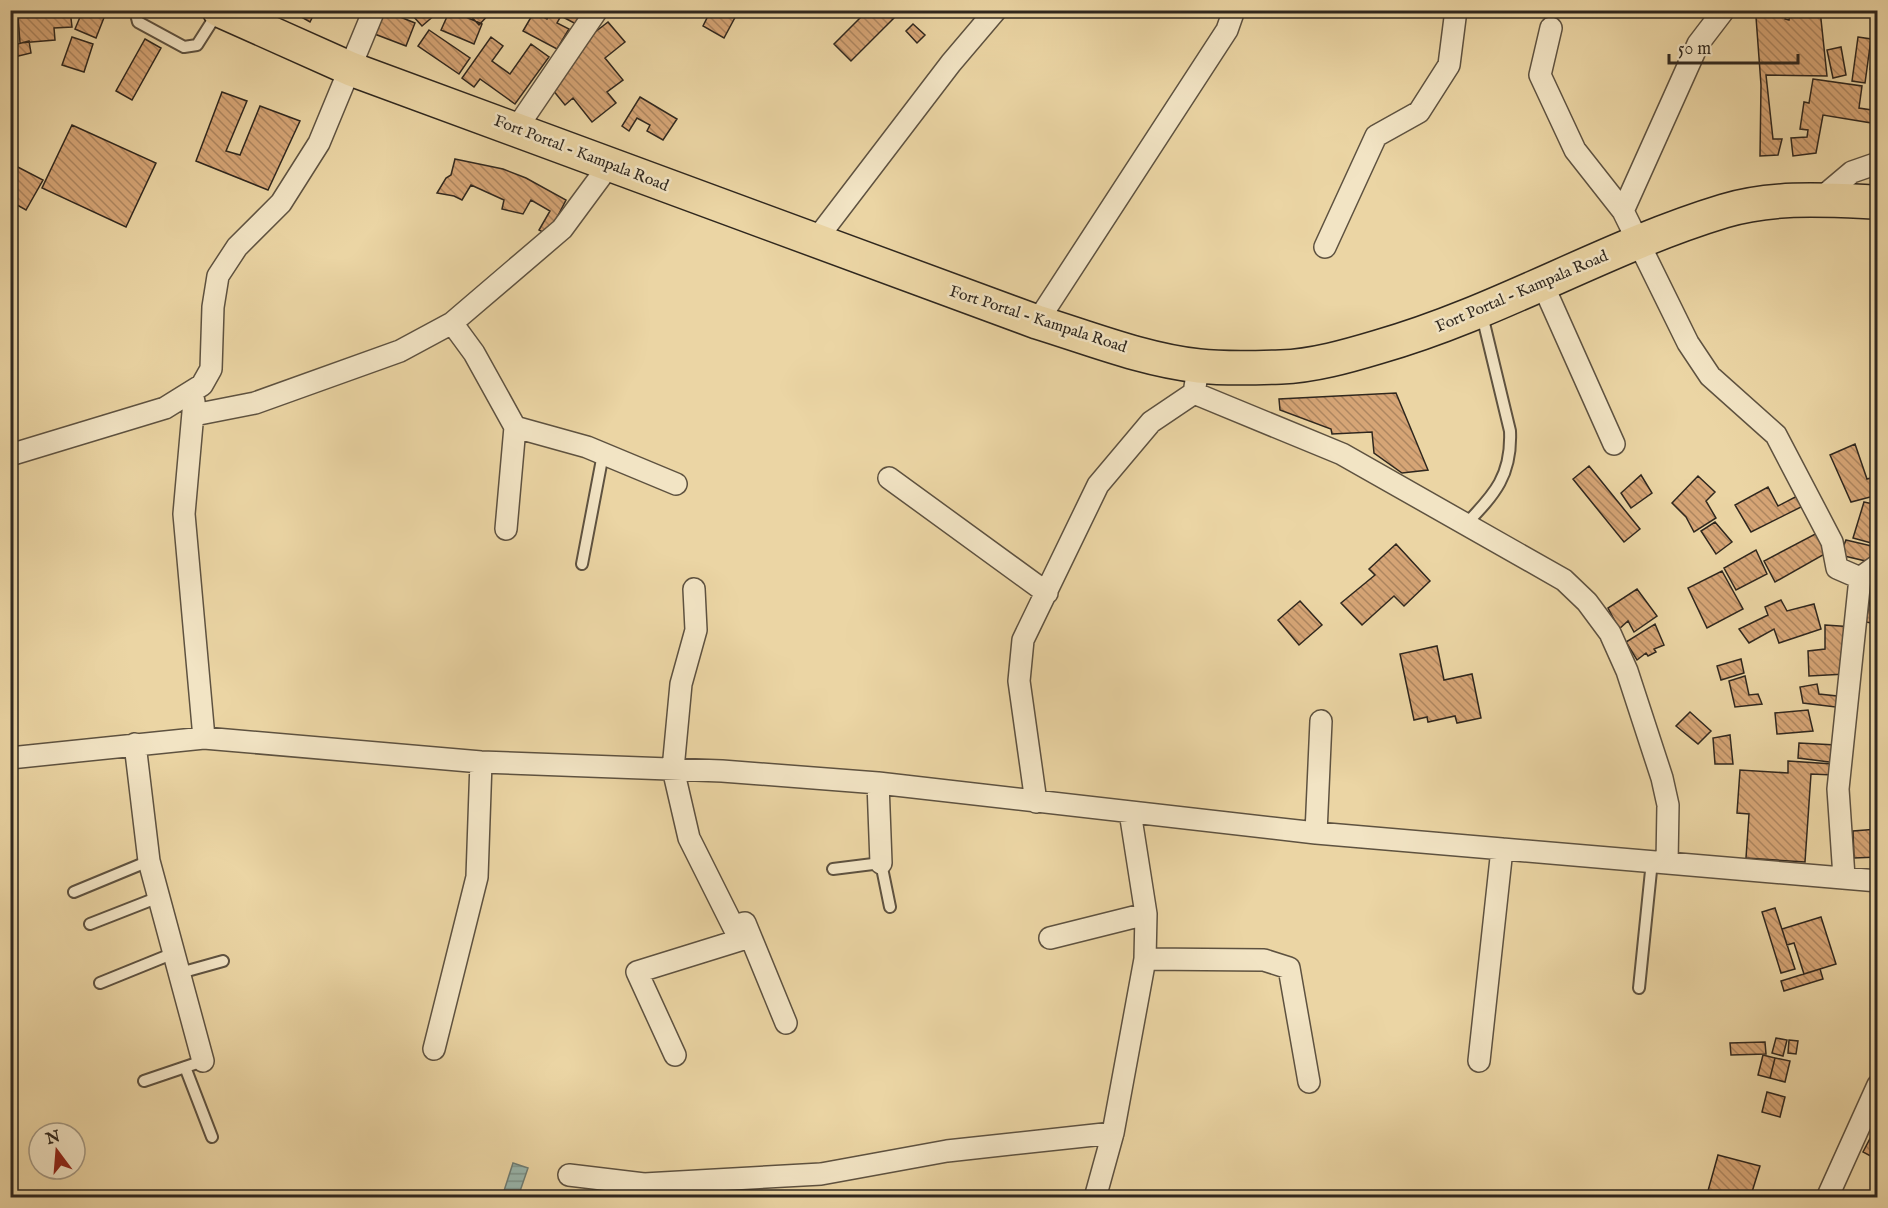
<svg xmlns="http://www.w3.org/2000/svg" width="1888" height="1208" viewBox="0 0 1888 1208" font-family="'IM FELL English',serif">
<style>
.water{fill:url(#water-rules);stroke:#6f7d74;stroke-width:1.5}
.building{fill:url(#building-back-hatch);stroke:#2f271e;stroke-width:1.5}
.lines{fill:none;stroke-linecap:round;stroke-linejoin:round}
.lane-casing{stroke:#5e5240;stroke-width:14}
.street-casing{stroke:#5e5240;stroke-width:24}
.primary-casing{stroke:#2f271e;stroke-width:36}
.lane{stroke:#f2e4c4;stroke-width:10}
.street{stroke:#f2e4c4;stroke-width:21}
.primary{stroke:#ebd5a4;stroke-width:33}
.labels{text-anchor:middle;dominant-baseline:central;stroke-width:5;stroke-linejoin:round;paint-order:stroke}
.street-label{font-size:16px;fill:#2f271e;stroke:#f2e4c4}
</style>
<defs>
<pattern id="water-rules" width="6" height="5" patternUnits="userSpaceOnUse" patternTransform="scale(1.5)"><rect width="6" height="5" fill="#99b7ae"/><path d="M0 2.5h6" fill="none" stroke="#7d958d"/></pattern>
<pattern id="building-back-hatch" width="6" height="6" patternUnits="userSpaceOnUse" patternTransform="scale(1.5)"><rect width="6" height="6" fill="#d6a576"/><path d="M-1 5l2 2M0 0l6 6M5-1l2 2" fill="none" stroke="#ae8660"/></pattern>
</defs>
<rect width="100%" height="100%" fill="#ebd5a4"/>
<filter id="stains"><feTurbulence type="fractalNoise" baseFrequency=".00333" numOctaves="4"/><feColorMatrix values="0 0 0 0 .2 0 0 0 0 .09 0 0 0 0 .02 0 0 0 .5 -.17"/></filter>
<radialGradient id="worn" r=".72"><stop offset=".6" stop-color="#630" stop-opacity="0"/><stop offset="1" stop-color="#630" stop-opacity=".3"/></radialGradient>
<!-- water -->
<path class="water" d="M 513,1163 L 528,1168 L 518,1197 L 502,1197 Z"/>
<!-- building -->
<path class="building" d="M 33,10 L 70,10 L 72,27 L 54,28 L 55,40 L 20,43 L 18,16 L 33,15 Z
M 83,10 L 107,10 L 96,38 L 75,29 Z
M 289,10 L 316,10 L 310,22 Z
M 383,10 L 415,23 L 406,46 L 372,33 Z
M 419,10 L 436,10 L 436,14 L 422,26 L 413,16 Z
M 450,10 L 482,24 L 474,44 L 441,30 Z
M 465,10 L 493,10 L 479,25 Z
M 500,10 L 513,10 L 507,17 Z
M 552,10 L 566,15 L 569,10 L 584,10 L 576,24 L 561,16 L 557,23 L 569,29 L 557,49 L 523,31 L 534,12 L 547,19 Z
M 711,10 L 739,10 L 724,38 L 703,26 Z
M 868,10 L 893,10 L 897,15 L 851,61 L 834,44 Z
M 1772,10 L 1787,10 L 1785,19 L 1789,20 L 1791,10 L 1820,10 L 1827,76 L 1766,75 L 1773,139 L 1782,139 L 1778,155 L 1760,156 L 1761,85 L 1756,17 L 1770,17 Z
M 608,22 L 625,42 L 605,58 L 623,80 L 607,92 L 616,103 L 592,122 L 573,98 L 565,105 L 548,84 L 590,36 Z
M 913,24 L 925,35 L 917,43 L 906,31 Z
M 429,30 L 470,58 L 459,74 L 418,46 Z
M 72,37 L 93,44 L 84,72 L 62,65 Z
M 491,37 L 503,46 L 492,61 L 510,74 L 531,44 L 549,57 L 515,104 L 480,79 L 474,87 L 462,78 Z
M 1858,37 L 1871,39 L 1865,83 L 1852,81 Z
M 145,39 L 161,48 L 132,100 L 116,91 Z
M 29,41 L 31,53 L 10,58 L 10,46 Z
M 1841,47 L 1846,75 L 1833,78 L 1827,50 Z
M 1878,56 L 1878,67 L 1870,69 L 1872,58 Z
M 1813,79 L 1862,86 L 1859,108 L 1878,111 L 1878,124 L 1823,115 L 1816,153 L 1793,156 L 1791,138 L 1807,137 L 1808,130 L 1800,129 L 1804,102 L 1809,103 Z
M 222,92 L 247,101 L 226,151 L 240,155 L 260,106 L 300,121 L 268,190 L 196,161 Z
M 640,97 L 677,119 L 663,140 L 647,131 L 650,125 L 637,118 L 629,131 L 622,126 Z
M 72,125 L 156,163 L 126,227 L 42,188 Z
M 455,159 L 503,169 L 526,178 L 566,200 L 548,235 L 539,230 L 550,211 L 531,200 L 523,214 L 502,209 L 504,200 L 471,185 L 462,200 L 454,196 L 437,193 L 446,178 L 451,175 Z
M 10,163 L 43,180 L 26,210 L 10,201 Z
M 1396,393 L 1428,470 L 1402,473 L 1374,453 L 1372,432 L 1332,434 L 1331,429 L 1280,410 L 1279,399 Z
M 1855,444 L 1867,479 L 1878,476 L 1878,495 L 1851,502 L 1830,455 Z
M 1589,466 L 1640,529 L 1624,542 L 1573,479 Z
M 1641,475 L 1652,493 L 1631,508 L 1621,493 Z
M 1698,476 L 1715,492 L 1706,501 L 1716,518 L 1694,532 L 1686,517 L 1672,503 Z
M 1768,487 L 1778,506 L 1801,494 L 1807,504 L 1751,532 L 1735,505 Z
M 1864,502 L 1878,505 L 1875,544 L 1853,538 Z
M 1715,522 L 1732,542 L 1716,554 L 1701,531 Z
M 1821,531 L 1830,551 L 1775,582 L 1764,561 Z
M 1846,540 L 1876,547 L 1870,562 L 1840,555 Z
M 1396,544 L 1430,581 L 1404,606 L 1394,596 L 1362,625 L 1341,603 L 1375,575 L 1369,569 Z
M 1756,550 L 1767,574 L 1736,590 L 1724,568 Z
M 1722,571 L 1743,609 L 1707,628 L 1688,588 Z
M 1637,589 L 1657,616 L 1634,632 L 1628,621 L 1619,629 L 1608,608 Z
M 1870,599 L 1878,601 L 1878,633 L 1876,624 L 1866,622 Z
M 1781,600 L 1787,611 L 1814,604 L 1821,629 L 1779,643 L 1774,629 L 1749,643 L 1739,629 L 1768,615 L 1765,607 Z
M 1300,601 L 1322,625 L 1299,645 L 1278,620 Z
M 1655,624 L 1664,645 L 1654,649 L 1656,652 L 1648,656 L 1646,653 L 1637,660 L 1626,642 Z
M 1825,625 L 1854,627 L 1846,674 L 1809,676 L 1808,651 L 1825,649 Z
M 1437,646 L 1444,680 L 1472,674 L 1481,718 L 1457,723 L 1455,716 L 1428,722 L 1427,717 L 1414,720 L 1400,654 Z
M 1741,659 L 1744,673 L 1721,680 L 1717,666 Z
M 1745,676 L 1749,695 L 1758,694 L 1762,704 L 1735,707 L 1729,681 Z
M 1817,684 L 1819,694 L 1846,697 L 1844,708 L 1803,703 L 1800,687 Z
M 1808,710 L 1813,731 L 1777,734 L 1775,713 Z
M 1690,712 L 1711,731 L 1698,744 L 1676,726 Z
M 1730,735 L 1733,764 L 1715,764 L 1713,738 Z
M 1799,743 L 1836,745 L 1837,763 L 1798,758 Z
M 1788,761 L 1833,764 L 1833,775 L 1811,774 L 1805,862 L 1746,858 L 1749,814 L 1737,813 L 1740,770 L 1788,773 Z
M 1878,829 L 1878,857 L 1854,858 L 1853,831 Z
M 1775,908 L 1795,969 L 1781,973 L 1762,912 Z
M 1821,917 L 1836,964 L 1804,974 L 1794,943 L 1787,945 L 1782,929 Z
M 1820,969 L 1823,979 L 1784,991 L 1781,981 Z
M 1776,1038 L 1787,1040 L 1783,1056 L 1772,1053 Z
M 1789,1040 L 1798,1041 L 1796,1054 L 1788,1053 Z
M 1765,1042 L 1766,1054 L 1731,1055 L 1730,1043 Z
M 1763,1055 L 1775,1058 L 1770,1078 L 1758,1075 Z
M 1775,1058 L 1790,1061 L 1785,1082 L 1770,1078 Z
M 1767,1092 L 1785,1097 L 1780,1117 L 1762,1112 Z
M 1875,1129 L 1878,1131 L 1878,1160 L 1863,1152 Z
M 1718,1155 L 1760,1166 L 1752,1192 L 1772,1198 L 1706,1198 Z
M 1876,1182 L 1878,1198 L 1873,1198 L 1869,1195 Z"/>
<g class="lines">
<defs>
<path id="lane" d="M 135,10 L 138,22 L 184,47 L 197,45 L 218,12
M 1466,524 C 1495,494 1512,475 1510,431 L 1482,315
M 582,564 L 603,454
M 833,869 L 881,863 L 890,907
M 74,892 L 149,861
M 90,924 L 159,897
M 180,973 L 223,961
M 100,983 L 174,953
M 1639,988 L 1652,861
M 185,1067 L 212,1137
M 144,1081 L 203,1061"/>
<path id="street" d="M 1551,28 L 1540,75 L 1575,150 L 1623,211 L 1688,343 L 1710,376 L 1776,435 L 1832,542 L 1837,568 L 1860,578
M 516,129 L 597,10
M 1820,199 L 1852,172 L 1878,163
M 1623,211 L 1698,44 L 1724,10
M 815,241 L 951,63 L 996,10
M 1325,247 L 1376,136 L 1419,112 L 1449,65 L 1456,10
M 1543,285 L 1614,444
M 1037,322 L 1227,30 L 1234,10
M 452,323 L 474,353 L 515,427 L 506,529
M 1194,393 L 1342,454 L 1564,580 L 1587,602 L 1610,633 L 1627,671 L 1662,778 L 1668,805 L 1667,863
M 194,401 L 184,514 L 204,738
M 194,415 L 255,403 L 400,351 L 452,323 L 562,229 L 610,164
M 515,427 L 587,447 L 676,484
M 10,455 L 165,408 L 202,385 L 211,369 L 213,307 L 218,276 L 237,247 L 281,203 L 319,143 L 374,10
M 889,478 L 1047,593
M 135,744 L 149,861 L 203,1061
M 10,758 L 204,738 L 481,762 L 722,771 L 878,783 L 1316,833 L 1878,881
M 878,783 L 881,863
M 1036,802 L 1019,681 L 1023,640 L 1098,485 L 1151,422 L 1194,393 L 1196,381
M 1316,833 L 1321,721
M 1844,877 L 1838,789 L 1860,578 L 1878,565
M 741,924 L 745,923 L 786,1023
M 1050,938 L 1146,914
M 1145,959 L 1264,960 L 1289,968 L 1309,1082
M 434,1049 L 477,877 L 481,762
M 675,1055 L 637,972 L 740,940 L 689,838 L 673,769 L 681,684 L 696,630 L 694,589
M 1479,1061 L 1502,849
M 569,1175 L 644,1184 L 821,1174 L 947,1151 L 1113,1133
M 1095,1198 L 1113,1133 L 1145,959 L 1146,914 L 1130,812
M 1827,1198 L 1878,1085"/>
<path id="primary" d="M 219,10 L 351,69 L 1037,322 C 1089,338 1144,360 1199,366 C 1225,369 1254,368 1281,367 C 1313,366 1348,356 1378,347 C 1498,313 1605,247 1724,211 C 1773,196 1827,200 1878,202"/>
</defs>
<!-- lane casing -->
<use href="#lane" class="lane-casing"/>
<!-- street casing -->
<use href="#street" class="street-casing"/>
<!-- primary casing -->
<use href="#primary" class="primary-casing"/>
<!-- lane -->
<use href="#lane" class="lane"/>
<!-- street -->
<use href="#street" class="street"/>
<!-- primary -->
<use href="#primary" class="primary"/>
</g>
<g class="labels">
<!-- street labels -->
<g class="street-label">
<text transform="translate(581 154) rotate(21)">Fort Portal - Kampala Road</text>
<text transform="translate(1522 292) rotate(-23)">Fort Portal - Kampala Road</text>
<text transform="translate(1038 320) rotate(18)">Fort Portal - Kampala Road</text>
</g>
</g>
<!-- margin -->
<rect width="1888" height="1208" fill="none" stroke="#ebd5a4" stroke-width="36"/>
<rect x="12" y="12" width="1864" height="1184" fill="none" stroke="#2f271e" stroke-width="3"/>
<rect x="18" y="18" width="1852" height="1172" fill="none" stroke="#2f271e" stroke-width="1.5"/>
<!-- north arrow -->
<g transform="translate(57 1151) rotate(344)"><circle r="28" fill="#f2e4c4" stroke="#a49882" stroke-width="1.5"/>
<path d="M0-4.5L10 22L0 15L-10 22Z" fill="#8f2418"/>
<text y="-9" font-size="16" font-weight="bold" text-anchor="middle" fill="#2f271e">N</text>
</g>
<!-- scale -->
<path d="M1669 54v9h129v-9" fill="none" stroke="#2f271e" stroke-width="3"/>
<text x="1678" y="54" font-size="18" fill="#2f271e" stroke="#f2e4c4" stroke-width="4.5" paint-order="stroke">50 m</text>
<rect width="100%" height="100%" filter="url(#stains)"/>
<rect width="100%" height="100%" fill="url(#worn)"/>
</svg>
